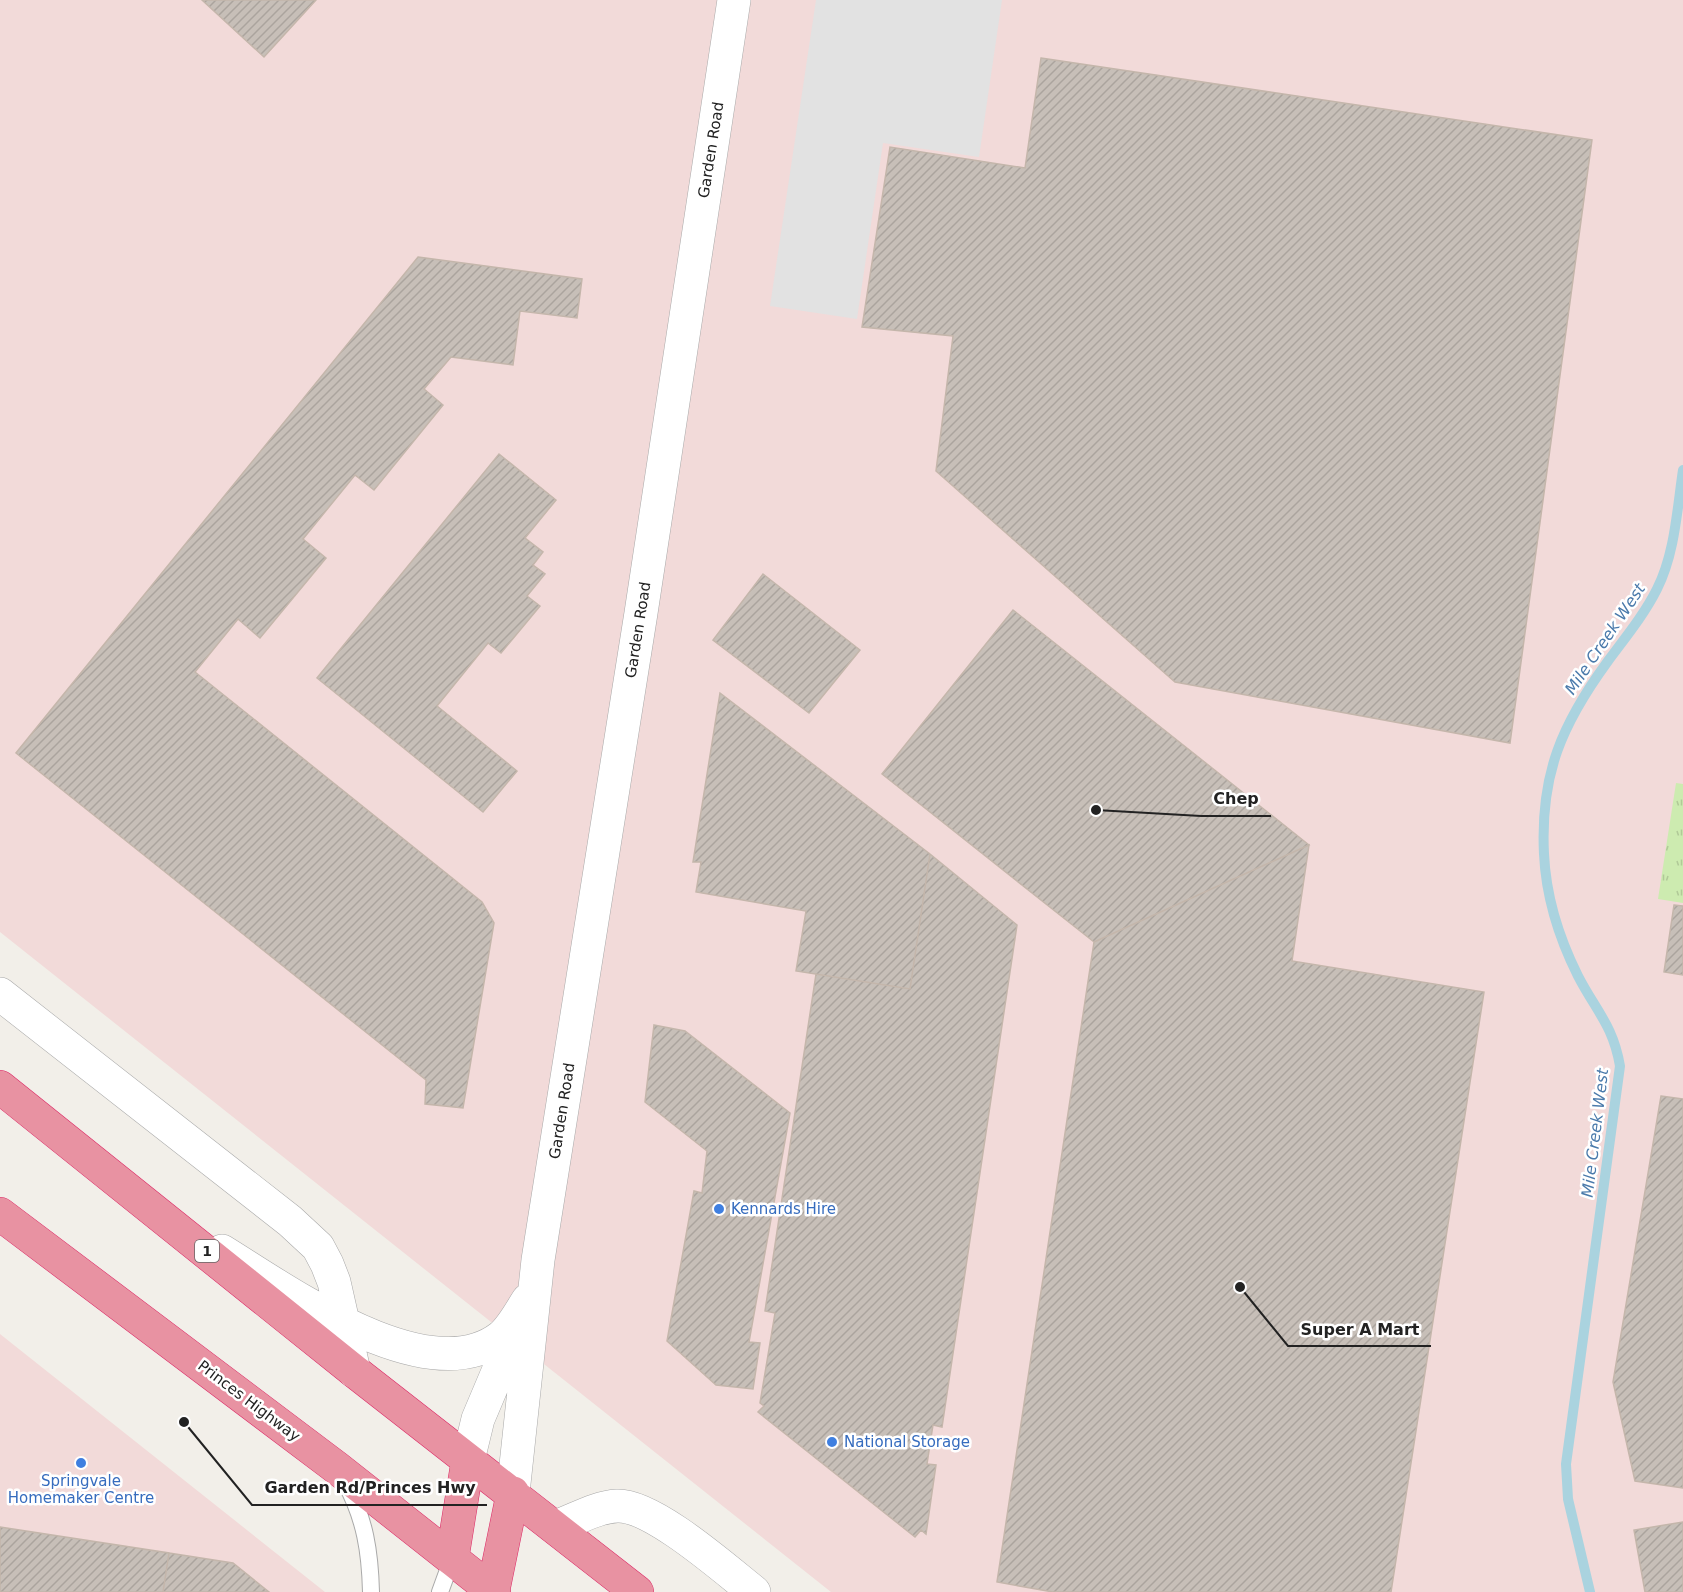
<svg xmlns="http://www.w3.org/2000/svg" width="1683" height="1592" viewBox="0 0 1683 1592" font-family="'DejaVu Sans',sans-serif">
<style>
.commercial{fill:#f2dad9}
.grass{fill:url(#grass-tufts)}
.parking{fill:#e2e2e2}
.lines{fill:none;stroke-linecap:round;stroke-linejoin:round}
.stream{stroke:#aad3df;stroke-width:10}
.building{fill:url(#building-hatch);stroke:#c4b6ab;stroke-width:1.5}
.lane-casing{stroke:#a9a9a9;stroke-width:18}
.street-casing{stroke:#a9a9a9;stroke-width:34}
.highway-casing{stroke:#dc2a67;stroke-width:34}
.lane{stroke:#fff;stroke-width:16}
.street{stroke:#fff;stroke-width:33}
.highway{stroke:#e892a2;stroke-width:33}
.shop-dot{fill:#3f7fe0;stroke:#fff;stroke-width:2}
.labels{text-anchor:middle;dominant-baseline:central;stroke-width:5;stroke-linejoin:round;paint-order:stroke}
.shield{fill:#fff;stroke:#646464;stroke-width:1.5}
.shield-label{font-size:14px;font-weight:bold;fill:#222}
.street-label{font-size:15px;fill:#222;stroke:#fff}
.shop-label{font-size:15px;fill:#366cbe;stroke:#fff;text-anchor:start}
.water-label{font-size:16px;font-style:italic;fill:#4a7aab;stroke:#fff}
.leader{fill:none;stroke:#222;stroke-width:2}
.callout-dot{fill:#222;stroke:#fff;stroke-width:2}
.callout-label{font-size:16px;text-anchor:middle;font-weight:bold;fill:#222;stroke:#fff;stroke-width:5;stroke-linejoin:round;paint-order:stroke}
</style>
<defs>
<pattern id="grass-tufts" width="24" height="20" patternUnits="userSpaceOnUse" patternTransform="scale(1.5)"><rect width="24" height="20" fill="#cdebb0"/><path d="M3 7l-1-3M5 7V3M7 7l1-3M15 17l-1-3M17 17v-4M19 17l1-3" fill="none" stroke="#b0c997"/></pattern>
<pattern id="building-hatch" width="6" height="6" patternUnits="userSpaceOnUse" patternTransform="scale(1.5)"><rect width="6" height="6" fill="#c7bfb8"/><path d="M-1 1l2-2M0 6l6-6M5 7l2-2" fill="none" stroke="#aba49e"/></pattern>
</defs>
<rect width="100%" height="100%" fill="#f2efe9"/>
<!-- commercial -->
<path class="commercial" d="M 0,0 L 1683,0 L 1683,1592 L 831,1592 L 0,932 Z
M 0,1334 L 325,1592 L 0,1592 Z"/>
<!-- grass -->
<path class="grass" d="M 1676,783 L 1683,784 L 1683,903 L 1658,899 Z"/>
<!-- parking -->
<path class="parking" d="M 816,0 L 1002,0 L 979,157 L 883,143 L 857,319 L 770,306 Z"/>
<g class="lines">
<!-- stream -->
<path class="stream" d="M 1590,1592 L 1568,1499 L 1566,1464 L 1620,1066 C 1613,1025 1596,1011 1578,976 C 1559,938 1546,897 1544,854 C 1540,774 1562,724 1608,661 C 1625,638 1644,615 1657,589 C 1675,553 1677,510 1683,470"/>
</g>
<!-- building -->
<path class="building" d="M 202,0 L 316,0 L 264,57 Z
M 1041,58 L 1592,140 L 1510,743 L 1175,682 L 936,471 L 953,336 L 862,327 L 890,147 L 1025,168 Z
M 418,257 L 582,279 L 577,318 L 520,311 L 513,365 L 451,357 L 424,389 L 443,405 L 374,490 L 355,475 L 303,539 L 326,558 L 260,638 L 238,619 L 195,672 L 482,902 L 494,923 L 463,1108 L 425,1104 L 426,1080 L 16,753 Z
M 499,454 L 556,500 L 525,538 L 543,552 L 533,565 L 545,574 L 527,596 L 540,606 L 501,653 L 488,643 L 437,706 L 517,771 L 483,812 L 317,678 Z
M 763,574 L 860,650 L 809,713 L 713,640 Z
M 1013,610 L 1309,845 L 1094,942 L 882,774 Z
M 720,693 L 930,854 L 910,989 L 796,971 L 806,911 L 696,892 L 701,862 L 693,862 Z
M 1309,845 L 1292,961 L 1484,992 L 1391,1592 L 1053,1592 L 997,1582 L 1094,942 Z
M 930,854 L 1017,925 L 942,1427 L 933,1425 L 927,1464 L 936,1465 L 926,1534 L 921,1530 L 915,1537 L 758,1412 L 764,1406 L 760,1403 L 775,1313 L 765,1311 L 816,974 L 910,989 Z
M 1674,905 L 1683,906 L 1683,975 L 1664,972 Z
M 654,1025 L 685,1031 L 790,1113 L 749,1342 L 760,1343 L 753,1389 L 716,1385 L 667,1341 L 694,1191 L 702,1193 L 707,1151 L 645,1102 Z
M 1661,1096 L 1683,1099 L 1683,1488 L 1635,1481 L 1613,1382 Z
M 1683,1522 L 1683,1592 L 1645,1592 L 1634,1530 Z
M 0,1527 L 169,1553 L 163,1592 L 0,1592 Z
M 169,1553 L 233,1563 L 269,1592 L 163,1592 Z"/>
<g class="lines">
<defs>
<path id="lane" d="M 346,1484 C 365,1519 370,1552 371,1592
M 440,1592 L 452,1559"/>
<path id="street" d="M 0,994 L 290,1221 L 318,1247 L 327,1264 L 334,1282 L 354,1371
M 222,1251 C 284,1289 428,1394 501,1337 C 512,1328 520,1312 528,1300
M 468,1460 L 478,1419 L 519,1322
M 513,1493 L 538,1260 L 641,613 L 734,0
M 555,1527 C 575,1520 596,1507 617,1506 C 652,1504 726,1570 754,1592"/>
<path id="highway" d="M 0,1087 L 354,1371 L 637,1592
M 0,1214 L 337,1468 L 494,1592
M 452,1559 L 468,1460
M 493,1591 L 513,1493"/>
</defs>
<!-- lane casing -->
<use href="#lane" class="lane-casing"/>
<!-- street casing -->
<use href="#street" class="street-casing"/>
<!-- highway casing -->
<use href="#highway" class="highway-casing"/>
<!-- lane -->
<use href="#lane" class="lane"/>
<!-- street -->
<use href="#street" class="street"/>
<!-- highway -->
<use href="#highway" class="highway"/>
</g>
<!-- markers -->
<g class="shop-dot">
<circle cx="719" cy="1209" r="6"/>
<circle cx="832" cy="1442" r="6"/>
<circle cx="81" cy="1463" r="6"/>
</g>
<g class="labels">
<!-- shield labels -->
<rect class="shield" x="195" y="1240" width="24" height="22" rx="4.5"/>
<g class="shield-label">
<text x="207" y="1251">1</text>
</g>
<!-- street labels -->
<g class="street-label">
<text transform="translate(711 150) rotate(-81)">Garden Road</text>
<text transform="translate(638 630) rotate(-81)">Garden Road</text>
<text transform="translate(562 1111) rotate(-81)">Garden Road</text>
<text transform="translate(249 1401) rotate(37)">Princes Highway</text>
</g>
<!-- shop labels -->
<g class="shop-label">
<text x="731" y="1209">Kennards Hire</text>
<text x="844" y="1442">National Storage</text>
<text x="81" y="1481" text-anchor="middle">Springvale<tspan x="81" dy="17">Homemaker Centre</tspan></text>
</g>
<!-- water labels -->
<g class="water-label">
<text transform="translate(1605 639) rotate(-56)">Mile Creek West</text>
<text transform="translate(1595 1133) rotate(-83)">Mile Creek West</text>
</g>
</g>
<!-- callouts -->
<path class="leader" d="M1096 810L1201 816H1271M1240 1287L1288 1346H1431M184 1422L252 1505H487"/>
<g class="callout-dot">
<circle cx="1096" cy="810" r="6"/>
<circle cx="1240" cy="1287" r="6"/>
<circle cx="184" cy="1422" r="6"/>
</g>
<g class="callout-label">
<text x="1236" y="804">Chep</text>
<text x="1360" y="1335">Super A Mart</text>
<text x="370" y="1493">Garden Rd/Princes Hwy</text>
</g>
</svg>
